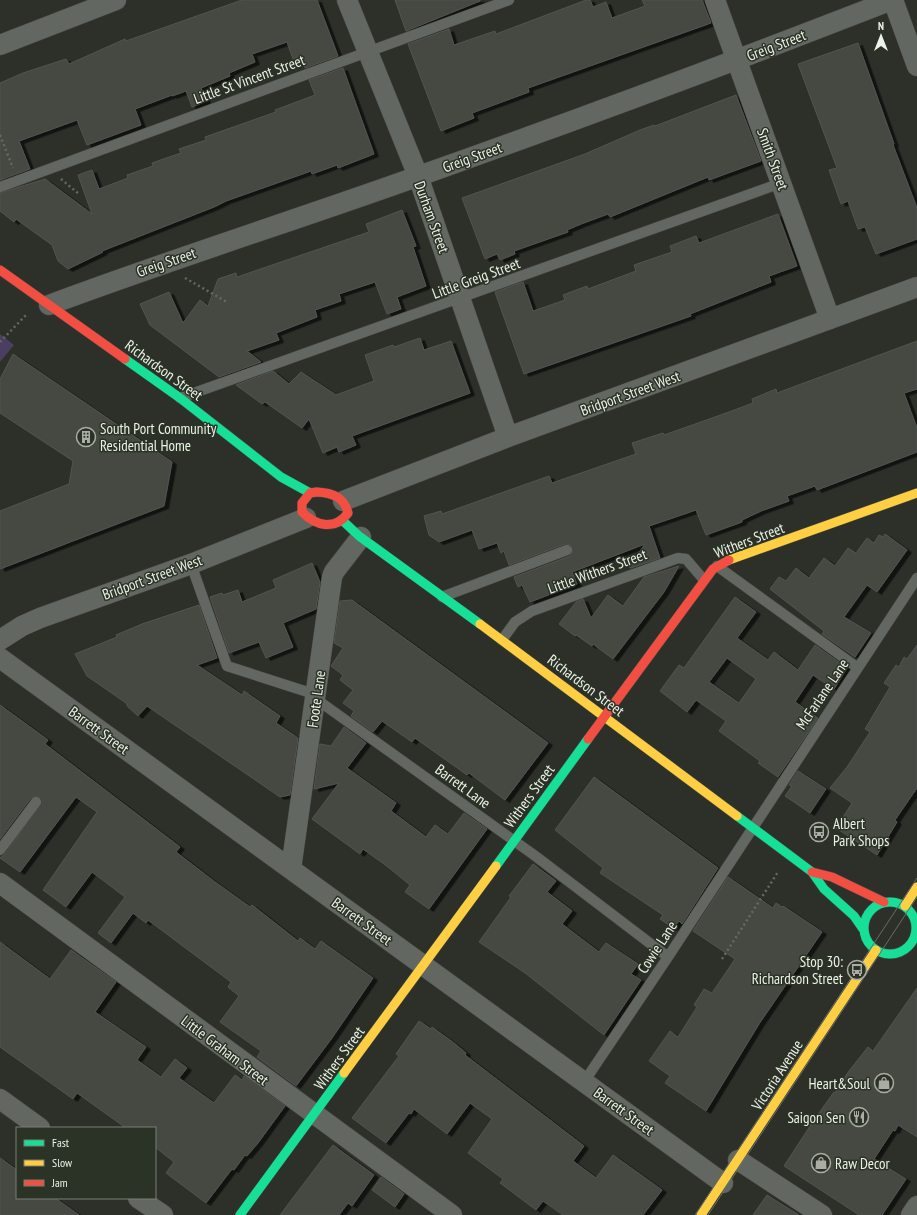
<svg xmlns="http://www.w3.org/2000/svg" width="917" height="1215" viewBox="0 0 917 1215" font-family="'PT Sans Narrow',sans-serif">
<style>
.green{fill:#4b3e60}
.building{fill:#444842;stroke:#51554f;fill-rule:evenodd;filter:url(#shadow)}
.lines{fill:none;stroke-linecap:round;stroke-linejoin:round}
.lane-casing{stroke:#484b46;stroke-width:11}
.street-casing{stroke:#484b46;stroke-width:21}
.fast-casing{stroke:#484b46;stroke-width:10}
.slow-casing{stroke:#484b46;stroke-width:10}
.jam-casing{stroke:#484b46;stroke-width:10}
.path{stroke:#656863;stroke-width:2.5;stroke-dasharray:2 3;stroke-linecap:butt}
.lane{stroke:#636761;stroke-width:10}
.street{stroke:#636761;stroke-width:20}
.fast{stroke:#16e098;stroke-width:9}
.slow{stroke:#ffcf43;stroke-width:9}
.jam{stroke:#f24e42;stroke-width:9}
.tram{stroke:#696c68;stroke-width:1}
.labels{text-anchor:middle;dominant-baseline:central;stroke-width:3;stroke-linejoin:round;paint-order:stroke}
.street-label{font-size:15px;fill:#ecf1e9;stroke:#2b3326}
.poi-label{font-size:15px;fill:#ecf1e9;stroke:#2b3326;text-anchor:start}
</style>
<defs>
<filter id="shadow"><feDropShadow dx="4.5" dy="2.5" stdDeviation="0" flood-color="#0009"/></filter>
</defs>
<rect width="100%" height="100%" fill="#2c3029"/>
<!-- green -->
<path class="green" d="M 0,334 L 14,345 L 0,362 Z"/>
<!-- building -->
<path class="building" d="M 242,0 L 317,0 L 338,56 L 305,68 L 300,56 L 293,59 L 287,42 L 252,54 L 255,62 L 229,73 L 230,76 L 201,88 L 206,101 L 192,107 L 186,91 L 172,96 L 172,95 L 135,109 L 141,125 L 87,145 L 77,120 L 19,141 L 30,169 L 0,180 L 0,83 L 23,73 L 66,59 L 69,64 L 125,39 L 126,41 Z
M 395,0 L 480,0 L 480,1 L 406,31 Z
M 586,0 L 590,0 L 593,7 L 606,2 L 612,18 L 645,6 L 642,0 L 702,0 L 711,23 L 528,88 L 529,92 L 472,113 L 474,118 L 441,131 L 408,44 L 449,29 L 454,45 L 495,31 L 496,34 Z
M 858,43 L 894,144 L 893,145 L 917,208 L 917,239 L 876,254 L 865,227 L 858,229 L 848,201 L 841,204 L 829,170 L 837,168 L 798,64 Z
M 343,68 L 374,154 L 338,168 L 337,165 L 312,174 L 311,171 L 226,201 L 214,207 L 102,251 L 103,252 L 68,269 L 58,261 L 52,245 L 16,219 L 14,222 L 0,211 L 0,193 L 45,179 L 92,214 L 78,175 L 92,170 L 99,189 L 128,178 L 127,175 L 153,166 L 152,163 L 181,153 L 179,149 L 206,140 L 205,137 L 276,112 L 275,110 L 315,95 L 309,80 Z
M 736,95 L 761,161 L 709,180 L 708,177 L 610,217 L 608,214 L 581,224 L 567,230 L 568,232 L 514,251 L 515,254 L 500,260 L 497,254 L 485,259 L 462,198 L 585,154 L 640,130 L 654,125 L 655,126 Z
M 402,210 L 416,246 L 413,247 L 426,286 L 397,297 L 401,309 L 387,314 L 375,282 L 339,294 L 341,301 L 315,310 L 317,317 L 276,333 L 279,340 L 247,351 L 261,362 L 219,377 L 150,325 L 140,304 L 169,292 L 183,323 L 200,300 L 208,306 L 218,279 L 236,273 L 237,277 L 369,232 L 366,224 Z
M 778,214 L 797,266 L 769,276 L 771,282 L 690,314 L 691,316 L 524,374 L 495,292 L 523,282 L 533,311 L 565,300 L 563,295 L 587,286 L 588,289 L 636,271 L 634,265 L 672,252 L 670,246 L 696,236 L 699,243 Z
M 420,338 L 424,350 L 451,341 L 470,393 L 352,436 L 356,445 L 339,452 L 337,447 L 323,453 L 309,419 L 302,428 L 265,402 L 262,404 L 236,385 L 273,371 L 289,384 L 301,372 L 336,395 L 374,381 L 365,355 L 393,345 L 394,347 Z
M 917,341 L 917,389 L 904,393 L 917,428 L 917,452 L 817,490 L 815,486 L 787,496 L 789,501 L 761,511 L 742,520 L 742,522 L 706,535 L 696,510 L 649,526 L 660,558 L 631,568 L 629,567 L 645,544 L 572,572 L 577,584 L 530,602 L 522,585 L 518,587 L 514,577 L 570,556 L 573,551 L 571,545 L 565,544 L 509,565 L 504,551 L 501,553 L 497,543 L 479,549 L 472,530 L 439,542 L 429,535 L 424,516 L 441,511 L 442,514 L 549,476 L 552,483 L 636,454 L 632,443 L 663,433 L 664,435 L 729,412 L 753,403 L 752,399 L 776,389 L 777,393 Z
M 13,354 L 172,462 L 164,506 L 0,569 L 0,511 L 69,484 L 73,461 L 0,413 L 0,379 Z
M 885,534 L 907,550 L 877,592 L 867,585 L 844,617 L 871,633 L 855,657 L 822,634 L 824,631 L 770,589 L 779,577 L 786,581 L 796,568 L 809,578 L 824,558 L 835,566 L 848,548 L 856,553 L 867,538 L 874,543 L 879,535 L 883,537 Z
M 312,563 L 320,582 L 316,609 L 283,623 L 293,647 L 266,658 L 259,642 L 229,653 L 210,597 L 222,593 L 223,595 L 238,590 L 242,602 L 276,588 L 273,580 Z
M 679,566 L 664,592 L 613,659 L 593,644 L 592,646 L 576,635 L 575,636 L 559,624 L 576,602 L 583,599 L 591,618 L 608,595 L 623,606 L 644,577 Z
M 735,597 L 756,612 L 737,638 L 768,660 L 774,652 L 798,670 L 815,645 L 847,668 L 834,689 L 813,675 L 795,702 L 818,718 L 778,777 L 758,763 L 760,761 L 719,731 L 726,721 L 696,700 L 687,712 L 660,691 L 679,665 L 684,668 ZM 727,658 L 756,679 L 739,703 L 709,682 Z
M 352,600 L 548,743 L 505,800 L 469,773 L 467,775 L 415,738 L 412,742 L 382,721 L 373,732 L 351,716 L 354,711 L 343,703 L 353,690 L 340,680 L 343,675 L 331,666 L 343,648 L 334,643 L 340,601 Z
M 199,605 L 217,658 L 197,665 L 242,695 L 244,691 L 280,716 L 276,723 L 298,738 L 290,795 L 280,797 L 147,706 L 138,716 L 128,707 L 126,703 L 87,676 L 75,654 L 117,637 L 116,635 L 142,624 Z
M 917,645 L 917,788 L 895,820 L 897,822 L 877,855 L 836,828 L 852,803 L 830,788 L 847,767 L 870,732 L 865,729 L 890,687 L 884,683 L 896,665 L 899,667 L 904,657 L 907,659 Z
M 0,705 L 48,740 L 45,744 L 180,847 L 176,852 L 215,882 L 250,907 L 252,905 L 298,941 L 300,938 L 315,949 L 321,941 L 373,978 L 332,1038 L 296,1086 L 257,1057 L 261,1051 L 220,1022 L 239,996 L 228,987 L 231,982 L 148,920 L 146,923 L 133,913 L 111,943 L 98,933 L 125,897 L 92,872 L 66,907 L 43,890 L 97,812 L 76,797 L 20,872 L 0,858 L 5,854 L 42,802 L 42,799 L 37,796 L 31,798 L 0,839 Z
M 344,727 L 366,743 L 347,768 L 396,803 L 391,811 L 426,837 L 435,825 L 448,834 L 464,813 L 487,829 L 429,909 L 405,892 L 410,885 L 388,867 L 363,849 L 360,854 L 312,819 L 339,783 L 314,789 L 320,744 L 331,746 Z
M 798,771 L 826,789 L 810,813 L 785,796 L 792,786 L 789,785 Z
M 594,777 L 718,868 L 682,924 L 679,921 L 673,928 L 660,919 L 663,915 L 600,873 L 603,868 L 555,830 Z
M 533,864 L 556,881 L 547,892 L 572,911 L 562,924 L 599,952 L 606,943 L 638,964 L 631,974 L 641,980 L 604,1035 L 525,973 L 479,942 L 511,897 L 509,896 Z
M 728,877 L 773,908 L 776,903 L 782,907 L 783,906 L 822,932 L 759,1024 L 706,1111 L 665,1083 L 670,1076 L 649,1061 L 670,1031 L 678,1037 L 697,1007 L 694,1005 L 704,989 L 712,993 L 735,959 L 693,931 Z
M 0,942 L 50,979 L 71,950 L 116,982 L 95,1012 L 146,1047 L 137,1060 L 161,1077 L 175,1059 L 187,1068 L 179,1078 L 214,1103 L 235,1075 L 242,1080 L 244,1076 L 285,1106 L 258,1143 L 247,1156 L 245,1155 L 234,1170 L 232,1169 L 206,1203 L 166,1173 L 174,1162 L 155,1147 L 155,1128 L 126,1128 L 77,1093 L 73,1099 L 0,1047 Z
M 917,988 L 917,1137 L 898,1125 L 895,1131 L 893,1130 L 874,1159 L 906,1179 L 882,1215 L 859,1215 L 784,1166 L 814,1120 L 834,1092 L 835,1093 L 849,1071 L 868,1047 L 873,1051 Z
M 419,1021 L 431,1029 L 432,1027 L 454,1043 L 466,1053 L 465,1055 L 584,1146 L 573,1161 L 596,1178 L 613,1155 L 662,1190 L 643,1215 L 563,1215 L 543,1201 L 536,1210 L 500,1183 L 503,1179 L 468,1153 L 492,1119 L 470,1103 L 447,1134 L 414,1109 L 411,1114 L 409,1113 L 386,1143 L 352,1118 L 399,1056 L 396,1054 Z
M 333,1145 L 374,1175 L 352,1206 L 348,1203 L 339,1215 L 280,1215 Z
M 0,1158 L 17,1170 L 17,1198 L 55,1198 L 79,1215 L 0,1215 Z
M 381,1177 L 404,1194 L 395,1207 L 372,1190 Z
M 767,1195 L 799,1215 L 753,1215 Z"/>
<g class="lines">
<defs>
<path id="lane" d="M 0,187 L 509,0
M 180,398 L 781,183
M 191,564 L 227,666 L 317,695
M 717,566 L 858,668
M 442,597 L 567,550
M 502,640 L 515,622 L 532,611 L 678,558 L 686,559 L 704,580
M 316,699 L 534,855 L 668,957
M 0,850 L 36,802
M 584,1082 L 668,957 L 917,578"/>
<path id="street" d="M 347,0 L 418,176 L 508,437
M 715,0 L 830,319
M 893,0 L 917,66
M 0,45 L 116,0
M 49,305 C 172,259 296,220 419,176 C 577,120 735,61 892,0
M 343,501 L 508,437 L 917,287
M 0,640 L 22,626 L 40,618 L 191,564 L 306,518
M 0,658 L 723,1183
M 291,869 L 332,577 L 334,572 L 361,537
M 0,883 L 452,1215
M 0,1099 L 40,1128
M 738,1160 L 822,1215
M 138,1198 L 163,1215
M 911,1215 L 917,1206"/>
<path id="fast" d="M 125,359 L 180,398 L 281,477 L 310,493
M 343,521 L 359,536 L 480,624
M 737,816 L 812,872 L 824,889 L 854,916 L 863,929
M 496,866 L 588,739
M864 928a26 26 0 1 1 52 0a26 26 0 1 1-52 0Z
M 240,1215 L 344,1073"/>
<path id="slow" d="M 729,560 L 917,493
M 480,624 L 737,816
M 905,906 L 917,887
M 344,1073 L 496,866
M 701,1215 L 876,950"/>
<path id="jam" d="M 0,270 L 125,359
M 317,492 C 333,493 344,497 348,513 C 335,531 316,526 302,512 L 302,503 L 310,493 Z
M 588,739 L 713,569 L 729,560
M 812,872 L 832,877 L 884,902"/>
</defs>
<!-- lane casing -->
<use href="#lane" class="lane-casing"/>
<!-- street casing -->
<use href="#street" class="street-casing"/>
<!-- fast casing -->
<use href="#fast" class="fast-casing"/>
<!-- slow casing -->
<use href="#slow" class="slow-casing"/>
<!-- jam casing -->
<use href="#jam" class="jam-casing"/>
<!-- path -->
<path class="path" d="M 0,135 L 13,168
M 61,179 L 79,194
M 185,278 L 227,302
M 0,342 L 27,314
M 722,959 L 778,872"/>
<!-- lane -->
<use href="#lane" class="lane"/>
<!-- street -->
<use href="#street" class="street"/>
<!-- fast -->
<use href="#fast" class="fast"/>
<!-- slow -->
<use href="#slow" class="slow"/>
<!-- jam -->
<use href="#jam" class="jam"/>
<!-- tram -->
<path class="tram" d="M 695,1215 L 917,878
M 708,1215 L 917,897"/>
</g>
<!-- icons -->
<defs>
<symbol id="building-ring" viewBox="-11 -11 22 22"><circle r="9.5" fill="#2b3326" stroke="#a9ada6" stroke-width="1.5"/><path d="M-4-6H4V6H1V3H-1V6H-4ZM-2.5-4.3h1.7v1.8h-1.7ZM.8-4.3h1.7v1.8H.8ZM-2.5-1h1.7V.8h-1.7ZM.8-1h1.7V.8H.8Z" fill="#a9ada6"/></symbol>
<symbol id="bus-ring" viewBox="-11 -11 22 22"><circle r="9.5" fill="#2b3326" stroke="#a9ada6" stroke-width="1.5"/><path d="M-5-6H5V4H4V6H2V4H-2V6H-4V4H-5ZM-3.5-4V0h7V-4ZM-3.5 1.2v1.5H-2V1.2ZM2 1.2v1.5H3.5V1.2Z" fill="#a9ada6"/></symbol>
<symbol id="shop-ring" viewBox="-11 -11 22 22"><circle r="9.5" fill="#2b3326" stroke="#a9ada6" stroke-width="1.5"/><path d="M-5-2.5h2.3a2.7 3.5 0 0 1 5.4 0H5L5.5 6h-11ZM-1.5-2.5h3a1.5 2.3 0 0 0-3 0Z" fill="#a9ada6"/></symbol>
<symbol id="restaurant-ring" viewBox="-11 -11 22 22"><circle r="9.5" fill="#2b3326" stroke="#a9ada6" stroke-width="1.5"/><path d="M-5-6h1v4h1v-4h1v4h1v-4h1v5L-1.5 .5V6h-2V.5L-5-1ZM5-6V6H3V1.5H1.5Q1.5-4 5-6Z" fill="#a9ada6"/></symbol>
</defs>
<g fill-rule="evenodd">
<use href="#building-ring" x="75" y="426" width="22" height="22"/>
<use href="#bus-ring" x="808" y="821" width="22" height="22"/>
<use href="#bus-ring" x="846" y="959" width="22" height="22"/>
<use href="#shop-ring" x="873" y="1072" width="22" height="22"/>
<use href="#restaurant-ring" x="848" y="1106" width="22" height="22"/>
<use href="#shop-ring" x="810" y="1152" width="22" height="22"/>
</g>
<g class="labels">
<!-- street labels -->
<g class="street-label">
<text transform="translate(776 45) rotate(-21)">Greig Street</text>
<text transform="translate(249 79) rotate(-20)">Little St Vincent Street</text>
<text transform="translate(472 157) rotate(-20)">Greig Street</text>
<text transform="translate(773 159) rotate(70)">Smith Street</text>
<text transform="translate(432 217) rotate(70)">Durham Street</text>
<text transform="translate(166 262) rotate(-19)">Greig Street</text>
<text transform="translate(476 278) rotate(-20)">Little Greig Street</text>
<text transform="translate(164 370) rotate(36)">Richardson Street</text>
<text transform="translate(630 393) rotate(-20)">Bridport Street West</text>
<text transform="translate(749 540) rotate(-21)">Withers Street</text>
<text transform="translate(597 571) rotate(-20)">Little Withers Street</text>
<text transform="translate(152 577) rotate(-20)">Bridport Street West</text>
<text transform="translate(586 685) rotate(37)">Richardson Street</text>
<text transform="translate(822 694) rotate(-56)">McFarlane Lane</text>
<text transform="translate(316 699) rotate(-82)">Foote Lane</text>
<text transform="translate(99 730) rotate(36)">Barrett Street</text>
<text transform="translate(463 786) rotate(36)">Barrett Lane</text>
<text transform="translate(529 796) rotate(-54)">Withers Street</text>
<text transform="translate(362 921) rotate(36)">Barrett Street</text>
<text transform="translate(657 947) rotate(-57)">Cowie Lane</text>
<text transform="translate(225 1050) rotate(37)">Little Graham Street</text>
<text transform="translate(339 1058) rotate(-54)">Withers Street</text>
<text transform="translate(777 1075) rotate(-57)">Victoria Avenue</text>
<text transform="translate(624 1111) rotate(36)">Barrett Street</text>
</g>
<!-- poi labels -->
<g class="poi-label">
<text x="100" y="428">South Port Community<tspan x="100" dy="17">Residential Home</tspan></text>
<text x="833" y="823">Albert<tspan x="833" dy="17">Park Shops</tspan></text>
<text x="843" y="961" text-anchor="end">Stop 30:<tspan x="843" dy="17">Richardson Street</tspan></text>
<text x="870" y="1083" text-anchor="end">Heart&amp;Soul</text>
<text x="845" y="1117" text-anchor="end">Saigon Sen</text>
<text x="835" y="1163">Raw Decor</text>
</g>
</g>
<!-- legend -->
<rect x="16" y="1127" width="140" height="72" fill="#2b3326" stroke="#787f74"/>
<rect x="24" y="1140" width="20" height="6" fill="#16e098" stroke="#787f74"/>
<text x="52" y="1147" font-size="12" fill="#ecf1e9">Fast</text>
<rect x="24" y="1160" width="20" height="6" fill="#ffcf43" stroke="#787f74"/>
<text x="52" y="1167" font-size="12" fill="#ecf1e9">Slow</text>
<rect x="24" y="1180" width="20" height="6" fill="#f24e42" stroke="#787f74"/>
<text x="52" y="1187" font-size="12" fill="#ecf1e9">Jam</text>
<!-- north arrow -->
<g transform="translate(881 36)" stroke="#2b3326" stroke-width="3" paint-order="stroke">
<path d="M0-3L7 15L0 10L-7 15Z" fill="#ecf1e9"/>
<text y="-6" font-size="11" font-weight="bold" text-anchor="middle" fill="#ecf1e9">N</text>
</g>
</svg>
